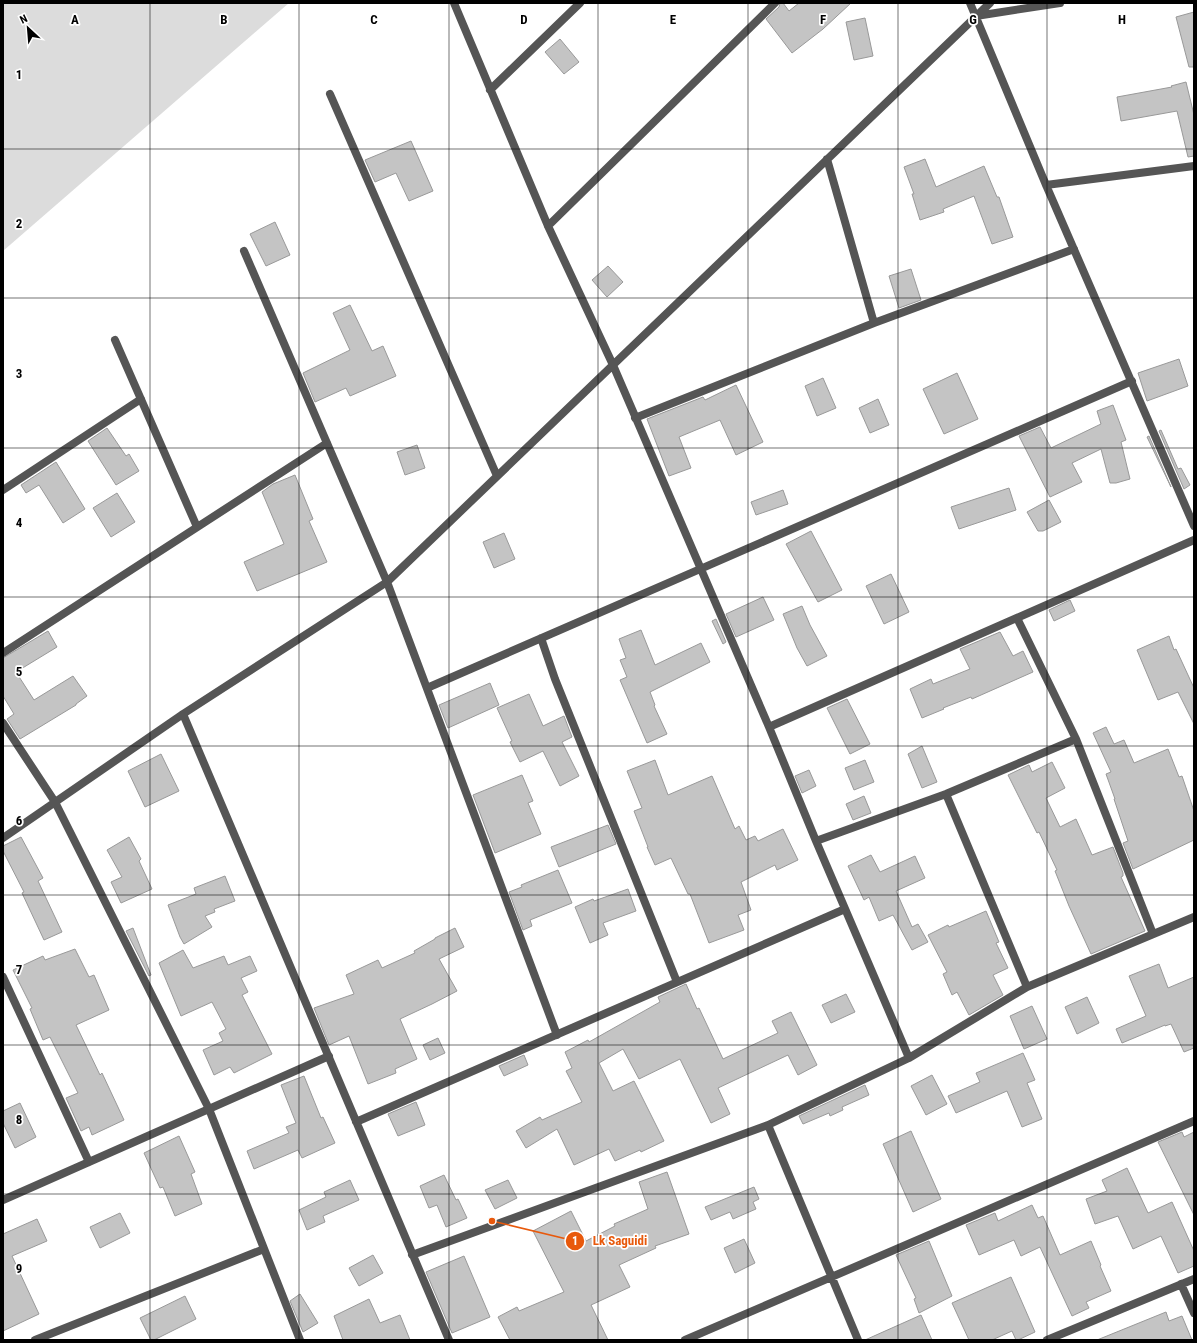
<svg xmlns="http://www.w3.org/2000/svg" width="1197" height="1343" viewBox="0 0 1197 1343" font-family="'Roboto Condensed',sans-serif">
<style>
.green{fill:#dcdcdc}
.building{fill:#c4c4c4;stroke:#999}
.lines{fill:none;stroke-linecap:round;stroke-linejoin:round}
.minor{stroke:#555;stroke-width:8}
.grid{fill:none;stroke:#000;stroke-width:1;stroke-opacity:0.55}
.grid-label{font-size:13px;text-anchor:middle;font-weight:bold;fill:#000;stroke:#fff;stroke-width:3.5;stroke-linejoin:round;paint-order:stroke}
.leader{fill:none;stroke:#e8590c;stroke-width:1.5}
.callout-dot{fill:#e8590c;stroke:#fff;stroke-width:1.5}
.mark-label{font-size:12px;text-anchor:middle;font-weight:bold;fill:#fff}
.callout-label{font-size:13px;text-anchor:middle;font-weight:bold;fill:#e8590c;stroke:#fff;stroke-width:3.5;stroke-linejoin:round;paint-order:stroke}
</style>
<rect width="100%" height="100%" fill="#fff"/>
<!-- green -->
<path class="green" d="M 3,3 L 289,3 L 3,251 Z"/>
<!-- building -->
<path class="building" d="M 780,3 L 783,3 L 789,11 L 799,3 L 851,3 L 823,29 L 792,53 L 766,19 L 779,7 Z
M 1194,12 L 1194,67 L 1189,67 L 1176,17 Z
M 865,18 L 873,56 L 854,60 L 846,22 Z
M 560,39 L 579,62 L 564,74 L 545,52 Z
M 1186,82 L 1194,115 L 1194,156 L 1188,157 L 1177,111 L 1121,121 L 1117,97 L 1172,87 L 1171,86 Z
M 411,141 L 433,191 L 409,201 L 396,173 L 375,182 L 365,160 Z
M 925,159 L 936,187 L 984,166 L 997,197 L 999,197 L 1013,237 L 992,244 L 974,196 L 943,209 L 944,212 L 920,220 L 912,194 L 914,194 L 904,167 Z
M 275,222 L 290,255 L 266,266 L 250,234 Z
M 608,266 L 623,282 L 607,297 L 592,280 Z
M 911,269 L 921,300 L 899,308 L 889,276 Z
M 350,305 L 372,351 L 383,346 L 396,376 L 350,396 L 346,388 L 315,402 L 303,373 L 350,350 L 333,313 Z
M 1179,359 L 1188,386 L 1147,401 L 1138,373 Z
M 957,373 L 978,419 L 944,434 L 923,389 Z
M 823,378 L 836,408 L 817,416 L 805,386 Z
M 736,385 L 763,442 L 736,455 L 720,420 L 679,437 L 691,468 L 669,476 L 647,419 L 703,397 L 705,400 Z
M 878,399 L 889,425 L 870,433 L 859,408 Z
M 1113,405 L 1126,440 L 1121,442 L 1130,479 L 1116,483 L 1110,483 L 1101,449 L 1072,463 L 1082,482 L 1050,497 L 1019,436 L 1040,427 L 1051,448 L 1101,424 L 1097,411 Z
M 107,428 L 126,456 L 129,454 L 139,471 L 116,485 L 88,441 Z
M 1161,430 L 1178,469 L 1181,468 L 1190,485 L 1184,489 L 1159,431 Z
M 1149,436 L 1171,487 L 1147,437 Z
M 417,445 L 425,468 L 405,475 L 397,452 Z
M 56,462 L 85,509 L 63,523 L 39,485 L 26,493 L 21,485 Z
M 295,475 L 313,519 L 309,521 L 327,562 L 257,591 L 244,562 L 284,544 L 262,492 L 273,484 Z
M 1009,488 L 1016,510 L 959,529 L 951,507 Z
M 783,490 L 788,504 L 756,515 L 751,502 Z
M 117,493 L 135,522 L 111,537 L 93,508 Z
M 1049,500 L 1061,522 L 1043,531 L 1038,531 L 1027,512 Z
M 811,531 L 842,590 L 818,602 L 786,544 Z
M 504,533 L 515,559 L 494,568 L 483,542 Z
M 891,574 L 909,612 L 884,624 L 866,586 Z
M 763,597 L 774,620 L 736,637 L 726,614 Z
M 1070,600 L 1075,611 L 1054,621 L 1049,610 Z
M 802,606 L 810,625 L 827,656 L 807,666 L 797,648 L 783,614 Z
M 716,619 L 726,642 L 723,644 L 712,621 Z
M 641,630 L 655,665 L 701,643 L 710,662 L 650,692 L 655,705 L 654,706 L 667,734 L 647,743 L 620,680 L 627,677 L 620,660 L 626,658 L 619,639 Z
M 48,631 L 57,647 L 16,672 L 34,700 L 73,676 L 87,696 L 76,704 L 76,705 L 20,739 L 7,719 L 14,714 L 3,696 L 3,658 Z
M 1000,632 L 1013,656 L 1023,651 L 1033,672 L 972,699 L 971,697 L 943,708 L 944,709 L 922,718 L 910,689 L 931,679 L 933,684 L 970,669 L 960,649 Z
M 1169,636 L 1174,650 L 1176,649 L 1194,688 L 1194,724 L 1178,692 L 1158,700 L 1137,650 Z
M 490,683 L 499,705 L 448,728 L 439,705 Z
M 529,694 L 543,726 L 564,716 L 572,737 L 562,742 L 579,776 L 560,786 L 543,751 L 520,762 L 510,742 L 512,741 L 497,708 Z
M 847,699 L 870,744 L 850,754 L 827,708 Z
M 1106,727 L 1114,744 L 1124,740 L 1134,763 L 1168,749 L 1179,777 L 1182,776 L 1194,811 L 1194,840 L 1133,869 L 1123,843 L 1128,841 L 1114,799 L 1115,799 L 1106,774 L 1111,772 L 1093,733 Z
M 922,746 L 937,782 L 922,788 L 908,754 Z
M 161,754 L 179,791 L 145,807 L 128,771 Z
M 655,760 L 668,795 L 712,776 L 735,829 L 739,826 L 746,840 L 755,836 L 758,841 L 783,829 L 798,860 L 777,870 L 775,865 L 741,882 L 751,910 L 738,915 L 744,930 L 709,943 L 690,894 L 688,894 L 671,858 L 655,865 L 647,847 L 648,847 L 634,811 L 642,808 L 627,771 Z
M 865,760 L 874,782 L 854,790 L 845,768 Z
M 1052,762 L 1065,788 L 1046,798 L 1060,827 L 1076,819 L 1092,855 L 1113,847 L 1123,873 L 1123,876 L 1121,877 L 1145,931 L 1091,954 L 1069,906 L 1055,871 L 1057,870 L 1039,832 L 1037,833 L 1008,775 L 1029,765 L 1032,772 Z
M 809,770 L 816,786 L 802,793 L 795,776 Z
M 522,775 L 533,801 L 528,803 L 541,834 L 495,853 L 473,795 Z
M 864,796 L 871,813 L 853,820 L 846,804 Z
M 608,825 L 616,844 L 559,867 L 551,847 Z
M 21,837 L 43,878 L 38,881 L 62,932 L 44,940 L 22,893 L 24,892 L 3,851 L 3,846 Z
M 129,837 L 141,859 L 139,861 L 152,889 L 121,903 L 111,882 L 122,877 L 107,850 Z
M 871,855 L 880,872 L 915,856 L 925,878 L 896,891 L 912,927 L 918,924 L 928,942 L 912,950 L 893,915 L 879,921 L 869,897 L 864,900 L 848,866 Z
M 558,870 L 572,903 L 530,920 L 532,926 L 523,930 L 509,892 L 522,887 L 521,885 Z
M 225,876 L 235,901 L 214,909 L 215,912 L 205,916 L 212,927 L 184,944 L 180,937 L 168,905 L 196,894 L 194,888 Z
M 628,889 L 636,911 L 603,923 L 608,935 L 590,943 L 575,907 L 593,899 L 594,901 Z
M 986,911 L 999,942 L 996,943 L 1008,968 L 993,975 L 1003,995 L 969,1015 L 957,992 L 952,995 L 943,974 L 947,972 L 928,935 L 948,925 L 949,927 Z
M 133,928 L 151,975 L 149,976 L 126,931 Z
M 455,928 L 464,947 L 439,959 L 457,991 L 432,1004 L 400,1019 L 417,1059 L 395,1069 L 396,1073 L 368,1084 L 349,1036 L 329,1045 L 314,1008 L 354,994 L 346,975 L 378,960 L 382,968 L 415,953 L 414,951 L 435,939 L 435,938 Z
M 75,949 L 89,977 L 94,975 L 109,1010 L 76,1025 L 100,1075 L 102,1073 L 124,1120 L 92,1135 L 89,1127 L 81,1131 L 66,1098 L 78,1093 L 50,1037 L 43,1040 L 30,1009 L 32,1008 L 13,970 L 43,956 L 45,960 Z
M 183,950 L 193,968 L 224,956 L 228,965 L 250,956 L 257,971 L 241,978 L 248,992 L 242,995 L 272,1054 L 234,1073 L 230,1067 L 214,1075 L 203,1050 L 223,1041 L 219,1033 L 226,1029 L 212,1002 L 181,1016 L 159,963 Z
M 1159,964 L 1168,988 L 1194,977 L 1194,1048 L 1184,1052 L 1171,1024 L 1165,1026 L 1165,1025 L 1122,1043 L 1116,1029 L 1146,1016 L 1129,976 Z
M 686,984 L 697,1009 L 699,1008 L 723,1059 L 778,1033 L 772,1021 L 791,1012 L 817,1065 L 798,1075 L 788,1055 L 718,1088 L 730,1114 L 711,1123 L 680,1059 L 639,1079 L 623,1049 L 599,1063 L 613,1091 L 634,1081 L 664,1141 L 641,1152 L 640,1150 L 615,1161 L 609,1149 L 574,1165 L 557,1129 L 526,1148 L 516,1131 L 540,1117 L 542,1120 L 582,1102 L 566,1071 L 572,1068 L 565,1052 L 588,1040 L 589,1042 L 660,1002 L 658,997 Z
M 846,994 L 855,1012 L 831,1023 L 822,1005 Z
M 1087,997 L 1099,1023 L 1077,1034 L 1065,1007 Z
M 1032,1006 L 1047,1039 L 1024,1049 L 1010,1016 Z
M 438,1038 L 445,1053 L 430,1060 L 423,1045 Z
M 1023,1053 L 1035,1080 L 1027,1083 L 1042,1119 L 1022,1127 L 1007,1091 L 956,1113 L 948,1096 L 980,1082 L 976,1073 Z
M 524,1055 L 528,1065 L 504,1076 L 499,1066 Z
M 932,1075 L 947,1104 L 926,1115 L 911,1086 Z
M 304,1076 L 321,1118 L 323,1117 L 335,1143 L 302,1158 L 298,1150 L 254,1169 L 247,1151 L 289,1133 L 286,1127 L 296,1123 L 281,1085 Z
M 865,1085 L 869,1095 L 842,1107 L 843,1110 L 830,1116 L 829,1113 L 803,1124 L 799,1116 Z
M 416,1102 L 425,1125 L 398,1136 L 388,1114 Z
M 20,1103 L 36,1137 L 15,1148 L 3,1123 L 3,1111 Z
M 911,1131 L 941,1199 L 913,1212 L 883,1144 Z
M 1182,1132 L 1184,1137 L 1194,1132 L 1194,1215 L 1158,1142 Z
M 179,1136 L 195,1172 L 191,1174 L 202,1204 L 175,1216 L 163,1187 L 160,1188 L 144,1153 Z
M 1127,1168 L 1148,1213 L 1172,1202 L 1194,1251 L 1194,1266 L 1178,1273 L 1161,1236 L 1133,1249 L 1118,1216 L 1095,1224 L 1086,1199 L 1107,1191 L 1102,1180 Z
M 667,1172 L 689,1234 L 655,1246 L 656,1248 L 619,1265 L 630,1287 L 591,1305 L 608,1340 L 510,1340 L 498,1317 L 517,1307 L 519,1311 L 564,1292 L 533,1231 L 571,1211 L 586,1241 L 615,1226 L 614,1224 L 648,1209 L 639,1182 Z
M 444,1175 L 456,1200 L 458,1199 L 467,1218 L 446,1227 L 437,1205 L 429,1208 L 420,1186 Z
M 350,1180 L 359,1200 L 323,1216 L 325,1222 L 307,1230 L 299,1210 L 326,1197 L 324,1192 Z
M 508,1180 L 517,1198 L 495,1209 L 485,1190 Z
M 754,1187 L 759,1199 L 753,1202 L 756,1209 L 733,1219 L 730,1212 L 711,1220 L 705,1207 Z
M 1032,1205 L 1038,1218 L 1043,1216 L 1060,1255 L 1091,1241 L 1101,1265 L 1100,1266 L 1111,1291 L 1086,1302 L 1089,1308 L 1072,1316 L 1040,1247 L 1021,1256 L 1014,1240 L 979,1255 L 966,1225 L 995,1213 L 998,1221 Z
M 120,1213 L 130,1233 L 100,1248 L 90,1227 Z
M 37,1219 L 47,1241 L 12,1256 L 39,1314 L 3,1331 L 3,1234 Z
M 744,1239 L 755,1263 L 735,1273 L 724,1248 Z
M 929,1241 L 952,1296 L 919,1313 L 914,1299 L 916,1298 L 896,1255 Z
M 373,1255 L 383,1273 L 359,1286 L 349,1268 Z
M 464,1256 L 490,1317 L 452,1333 L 426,1272 Z
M 1011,1277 L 1035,1332 L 1018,1340 L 1016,1340 L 1012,1331 L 992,1340 L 969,1340 L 952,1303 Z
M 300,1294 L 318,1323 L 303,1332 L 290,1301 Z
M 185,1296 L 196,1319 L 154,1340 L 151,1340 L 140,1318 Z
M 369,1299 L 380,1323 L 400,1315 L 410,1340 L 343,1340 L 334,1316 Z
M 1166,1312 L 1169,1321 L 1182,1316 L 1192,1340 L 1097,1340 Z
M 921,1315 L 932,1340 L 865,1340 Z"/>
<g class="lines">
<!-- minor -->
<path class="minor" d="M 454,3 L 548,226 L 613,365 L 769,727 L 816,841 L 909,1058
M 970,3 L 1046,185 L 1194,526
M 976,16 L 1060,3
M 490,90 L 580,3
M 330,94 L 497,476
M 827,159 L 874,323
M 1046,185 L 1194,166
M 548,226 L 775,3
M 244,251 L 387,582 L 557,1035
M 115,340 L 197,527
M 635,418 L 874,323 L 1074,249
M 3,490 L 141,399
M 1017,618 L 1076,739 L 1153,934
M 541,638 L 555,679 L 677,982
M 3,653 L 327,443
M 427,688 L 1132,381
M 183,714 L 449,1340
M 3,723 L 55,802 L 209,1109 L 300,1340
M 769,727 L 1194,540
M 946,794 L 1027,987
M 3,838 L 183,714 L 387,582 L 990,3
M 816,841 L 946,794 L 1076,739
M 3,977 L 89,1162
M 356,1122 L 845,909
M 768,1125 L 858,1340
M 3,1200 L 329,1056
M 412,1255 L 768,1125 L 909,1058 L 1027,987 L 1194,917
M 1181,1284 L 1194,1313
M 35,1340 L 264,1249
M 685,1340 L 1194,1121
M 1047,1340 L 1194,1279"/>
</g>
<!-- grid -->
<path class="grid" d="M 150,3 L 150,1340M 299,3 L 299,1340M 449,3 L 449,1340M 598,3 L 598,1340M 748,3 L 748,1340M 898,3 L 898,1340M 1047,3 L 1047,1340M 3,149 L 1194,149M 3,298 L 1194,298M 3,448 L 1194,448M 3,597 L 1194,597M 3,746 L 1194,746M 3,895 L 1194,895M 3,1045 L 1194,1045M 3,1194 L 1194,1194"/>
<g class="grid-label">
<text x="75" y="24">A</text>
<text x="224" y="24">B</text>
<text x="374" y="24">C</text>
<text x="524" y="24">D</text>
<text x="673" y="24">E</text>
<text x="823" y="24">F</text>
<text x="973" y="24">G</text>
<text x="1122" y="24">H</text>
<text x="19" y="79">1</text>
<text x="19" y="228">2</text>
<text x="19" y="378">3</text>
<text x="19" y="527">4</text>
<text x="19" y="676">5</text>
<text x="19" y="825">6</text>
<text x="19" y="974">7</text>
<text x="19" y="1124">8</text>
<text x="19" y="1273">9</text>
</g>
<!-- callouts -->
<path class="leader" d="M492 1221L575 1241"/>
<g class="callout-dot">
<circle cx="492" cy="1221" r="4"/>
<circle cx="575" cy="1241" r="10"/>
</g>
<g class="mark-label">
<text x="575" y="1245">1</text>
</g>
<g class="callout-label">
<text x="620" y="1245">Lk Saguidi</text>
</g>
<!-- border -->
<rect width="1197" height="1343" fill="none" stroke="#000000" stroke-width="8"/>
<!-- north arrow -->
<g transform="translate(28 28) rotate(334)" stroke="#ffffff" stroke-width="3" paint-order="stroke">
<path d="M0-3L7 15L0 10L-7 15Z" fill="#000000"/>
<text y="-6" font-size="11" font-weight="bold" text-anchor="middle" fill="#000000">N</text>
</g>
</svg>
